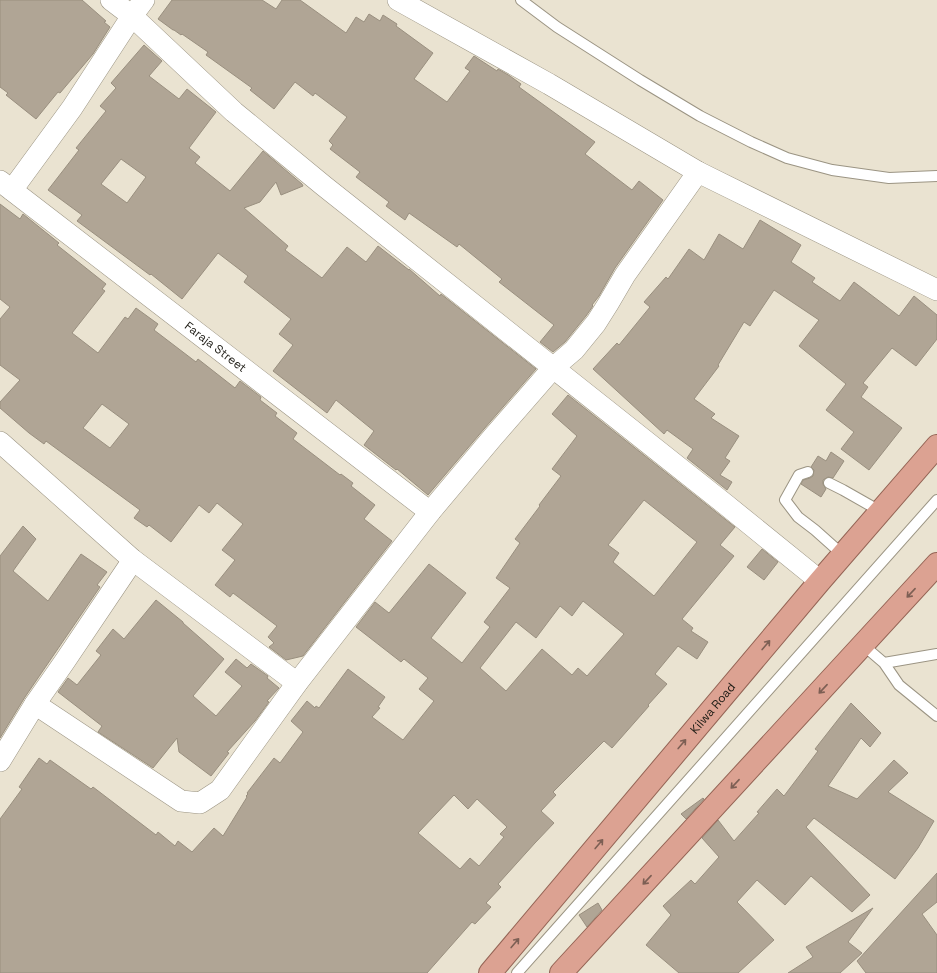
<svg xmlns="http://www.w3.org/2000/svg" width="937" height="973" viewBox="0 0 937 973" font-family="'Space Grotesk',sans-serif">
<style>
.building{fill:#b0a595;stroke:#998f7f;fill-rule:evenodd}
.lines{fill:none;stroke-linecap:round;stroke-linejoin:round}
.service-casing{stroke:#9b9483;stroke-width:12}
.minor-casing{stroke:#9b9483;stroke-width:22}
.trunk-casing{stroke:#946455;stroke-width:24}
.service{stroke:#fff;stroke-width:10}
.minor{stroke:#fff;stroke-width:21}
.trunk{stroke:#dca292;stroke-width:22}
.oneway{stroke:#7d5f54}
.labels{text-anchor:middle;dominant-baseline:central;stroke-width:4;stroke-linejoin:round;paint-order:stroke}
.street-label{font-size:12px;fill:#1e1c15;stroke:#f7f0de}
</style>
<rect width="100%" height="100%" fill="#eae3d1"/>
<!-- building -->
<path class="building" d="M 0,0 L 82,0 L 106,21 L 104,22 L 110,27 L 93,54 L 60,93 L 58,92 L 36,119 L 6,95 L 8,93 L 0,87 Z
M 172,0 L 262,0 L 276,9 L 282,0 L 300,0 L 346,33 L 356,17 L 364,22 L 369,14 L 380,21 L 383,15 L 397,24 L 396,26 L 433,53 L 414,79 L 447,102 L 470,71 L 465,68 L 474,56 L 497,71 L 498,69 L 510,76 L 521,84 L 519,87 L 595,142 L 585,154 L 632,190 L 639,181 L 663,200 L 615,268 L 599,296 L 592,305 L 593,306 L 586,316 L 565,342 L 553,352 L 540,342 L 554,325 L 499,282 L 502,279 L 459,244 L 457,247 L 409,213 L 405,220 L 386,206 L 389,202 L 356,177 L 360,172 L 330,149 L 333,145 L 329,141 L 347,117 L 315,93 L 313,96 L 295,82 L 274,109 L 250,90 L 252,88 L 206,55 L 208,52 L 182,34 L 181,35 L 174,30 L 173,30 L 158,19 Z
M 144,45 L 162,61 L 149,76 L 179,99 L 187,89 L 216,112 L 189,148 L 200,157 L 195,163 L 230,191 L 263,151 L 302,184 L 303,186 L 281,195 L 276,182 L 260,202 L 244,208 L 288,246 L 285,250 L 322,278 L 347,247 L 366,262 L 378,246 L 409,270 L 409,269 L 440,296 L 441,294 L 536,369 L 484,429 L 428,495 L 397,469 L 396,470 L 364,445 L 374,431 L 336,400 L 327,413 L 273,371 L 293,345 L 279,334 L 291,319 L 244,282 L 248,276 L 218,253 L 182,299 L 151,274 L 150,275 L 77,221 L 82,215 L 48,190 L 79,150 L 76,148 L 106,111 L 100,106 L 116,88 L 111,83 ZM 121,159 L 146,177 L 127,203 L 101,184 Z
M 0,204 L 20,219 L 23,214 L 59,243 L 57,245 L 106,284 L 102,289 L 105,291 L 72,333 L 98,353 L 125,317 L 128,319 L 136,308 L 158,324 L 154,330 L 196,362 L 198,359 L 235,388 L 240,381 L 261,397 L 260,400 L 277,413 L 275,416 L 297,433 L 293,439 L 340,475 L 341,474 L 353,483 L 351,486 L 375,505 L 364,519 L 392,541 L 303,656 L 286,660 L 269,647 L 274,643 L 268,637 L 277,626 L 233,593 L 230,597 L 215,585 L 235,560 L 222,550 L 243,524 L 217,503 L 209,513 L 199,505 L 171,542 L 149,525 L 147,527 L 134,518 L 140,510 L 46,441 L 44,444 L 29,433 L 0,408 L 0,402 L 20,380 L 0,365 L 0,319 L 10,307 L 0,299 ZM 102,404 L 129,424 L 110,448 L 83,428 Z
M 760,220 L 801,245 L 791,262 L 815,278 L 812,282 L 840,301 L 854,282 L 899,316 L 914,296 L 937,315 L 937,339 L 916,366 L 892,348 L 863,383 L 868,387 L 861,397 L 902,428 L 869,470 L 841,449 L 854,432 L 826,410 L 846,384 L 799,346 L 819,320 L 774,290 L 750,326 L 744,322 L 718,365 L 719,366 L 694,399 L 715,414 L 711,418 L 739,436 L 725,458 L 730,461 L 720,475 L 732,482 L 727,490 L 687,458 L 693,449 L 667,430 L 664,434 L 593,369 L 617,343 L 619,345 L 650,307 L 644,302 L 666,277 L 668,279 L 689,249 L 704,260 L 719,234 L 743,249 Z
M 568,395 L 735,527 L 720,545 L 734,556 L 682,619 L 693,628 L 691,631 L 708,642 L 697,659 L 678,646 L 655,674 L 667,684 L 648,705 L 649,706 L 612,748 L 604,741 L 553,792 L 556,795 L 541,811 L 554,823 L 535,843 L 498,884 L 501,887 L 486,903 L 491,907 L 475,924 L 472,922 L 427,973 L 0,973 L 0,819 L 22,789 L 19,787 L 39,758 L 47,764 L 50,760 L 91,789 L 93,787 L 156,835 L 158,832 L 175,846 L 178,841 L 192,852 L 214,828 L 223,836 L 247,797 L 246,796 L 248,794 L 247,793 L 274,758 L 280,763 L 303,732 L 291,721 L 307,701 L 315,708 L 316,706 L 319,708 L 348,669 L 385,697 L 378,707 L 380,708 L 372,717 L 403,740 L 434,701 L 419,689 L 428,678 L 404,659 L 401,662 L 356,627 L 375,602 L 389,613 L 429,564 L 466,593 L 431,638 L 462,663 L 490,627 L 484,622 L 510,588 L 496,578 L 520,543 L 515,539 L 540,506 L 539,505 L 561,476 L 552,469 L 577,436 L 552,414 ZM 644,500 L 697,542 L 654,596 L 613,562 L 619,553 L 608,545 ZM 583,601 L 624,634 L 587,676 L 578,668 L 572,675 L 542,649 L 506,691 L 480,668 L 516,622 L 536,638 L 560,606 L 572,616 ZM 454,795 L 468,809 L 477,799 L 507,827 L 500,834 L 504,837 L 479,866 L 470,858 L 460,869 L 418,833 Z
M 831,452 L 844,461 L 833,478 L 828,477 L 823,480 L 823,484 L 826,489 L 821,497 L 801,484 L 803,480 L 810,478 L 813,476 L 814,470 L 811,467 L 818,456 L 826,461 Z
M 23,526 L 36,539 L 13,571 L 48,601 L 81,554 L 107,572 L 97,585 L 100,587 L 25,697 L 0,738 L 0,556 Z
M 762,549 L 778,562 L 764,580 L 747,567 Z
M 156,600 L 183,622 L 183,623 L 224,659 L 193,696 L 216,716 L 242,686 L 225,672 L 236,659 L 247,668 L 251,664 L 268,676 L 267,678 L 279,688 L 267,701 L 269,702 L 255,721 L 227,752 L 229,753 L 211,776 L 179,752 L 177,738 L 153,768 L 98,732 L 102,726 L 58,692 L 68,678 L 77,685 L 101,655 L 96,651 L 113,629 L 124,639 Z
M 851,703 L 881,733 L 870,747 L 861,738 L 828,786 L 857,799 L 894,760 L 908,773 L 888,792 L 934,821 L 918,848 L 895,879 L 814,818 L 806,827 L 870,895 L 852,912 L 811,876 L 785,905 L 757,880 L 737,902 L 774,940 L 738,973 L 679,973 L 646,945 L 671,915 L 663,906 L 691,880 L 695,884 L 719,857 L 702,838 L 718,820 L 734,841 L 759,813 L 757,812 L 777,789 L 784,796 L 818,751 L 815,749 Z
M 703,798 L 704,799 L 686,819 L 681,814 Z
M 937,873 L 937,902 L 922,914 L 937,935 L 937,973 L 866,973 L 857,961 Z
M 598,903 L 602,910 L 587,927 L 579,915 Z
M 873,908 L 848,942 L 862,953 L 840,973 L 788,973 L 813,957 L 806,947 Z"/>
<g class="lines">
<defs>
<path id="service" d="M 521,0 L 557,27 L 640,80 L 700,116 L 751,142 L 787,158 L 832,170 L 889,178 L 937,176
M 808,472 L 799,475 L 785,500 L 798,517 L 815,530 L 843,555
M 829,483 L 843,490 L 880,511
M 863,645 L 884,663 L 899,685 L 937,716
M 884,663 L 937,654
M 517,973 L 937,500"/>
<g id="minor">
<path d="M 111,0 L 132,16 L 234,112 L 324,186 L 725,504 L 820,581"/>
<path d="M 398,0 L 549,84 L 698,172 L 937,290"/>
<path id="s1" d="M 0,181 L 430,512"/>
<path d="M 12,190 L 72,108 L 132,16 L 144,0"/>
<path d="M 0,442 L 133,560 L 297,683"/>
<path d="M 35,704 L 181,801 L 200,803 L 220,790 L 297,683 L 430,512 L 493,437 L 553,368 L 574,350 L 596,323 L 608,304 L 625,275 L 698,172"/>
<path d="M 0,761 L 35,704 L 65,661 L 133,560"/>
</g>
<g id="trunk">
<path id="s2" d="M 490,973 L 820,581 L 937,446"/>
<path d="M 561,973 L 937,564"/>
</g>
</defs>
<!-- service casing -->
<use href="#service" class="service-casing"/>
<!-- minor casing -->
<use href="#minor" class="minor-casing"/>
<!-- trunk casing -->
<use href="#trunk" class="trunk-casing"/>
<!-- service -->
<use href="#service" class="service"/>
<!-- minor -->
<use href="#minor" class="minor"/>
<!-- trunk -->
<use href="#trunk" class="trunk"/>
</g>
<!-- one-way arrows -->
<defs><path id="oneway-shaft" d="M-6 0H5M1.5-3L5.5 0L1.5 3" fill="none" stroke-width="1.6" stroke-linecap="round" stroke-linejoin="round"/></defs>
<g class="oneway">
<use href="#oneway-shaft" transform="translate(911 593) rotate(133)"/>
<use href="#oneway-shaft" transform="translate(766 645) rotate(-50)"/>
<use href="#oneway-shaft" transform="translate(823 689) rotate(133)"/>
<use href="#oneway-shaft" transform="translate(682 744) rotate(-50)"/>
<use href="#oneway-shaft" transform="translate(735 784) rotate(133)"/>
<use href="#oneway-shaft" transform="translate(599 844) rotate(-50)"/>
<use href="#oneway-shaft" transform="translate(647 880) rotate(133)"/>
<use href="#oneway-shaft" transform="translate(515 943) rotate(-50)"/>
</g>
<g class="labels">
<!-- street labels -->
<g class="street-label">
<text stroke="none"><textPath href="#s1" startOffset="272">Faraja Street</textPath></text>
<text stroke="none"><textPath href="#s2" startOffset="346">Kilwa Road</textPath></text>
</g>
</g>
</svg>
